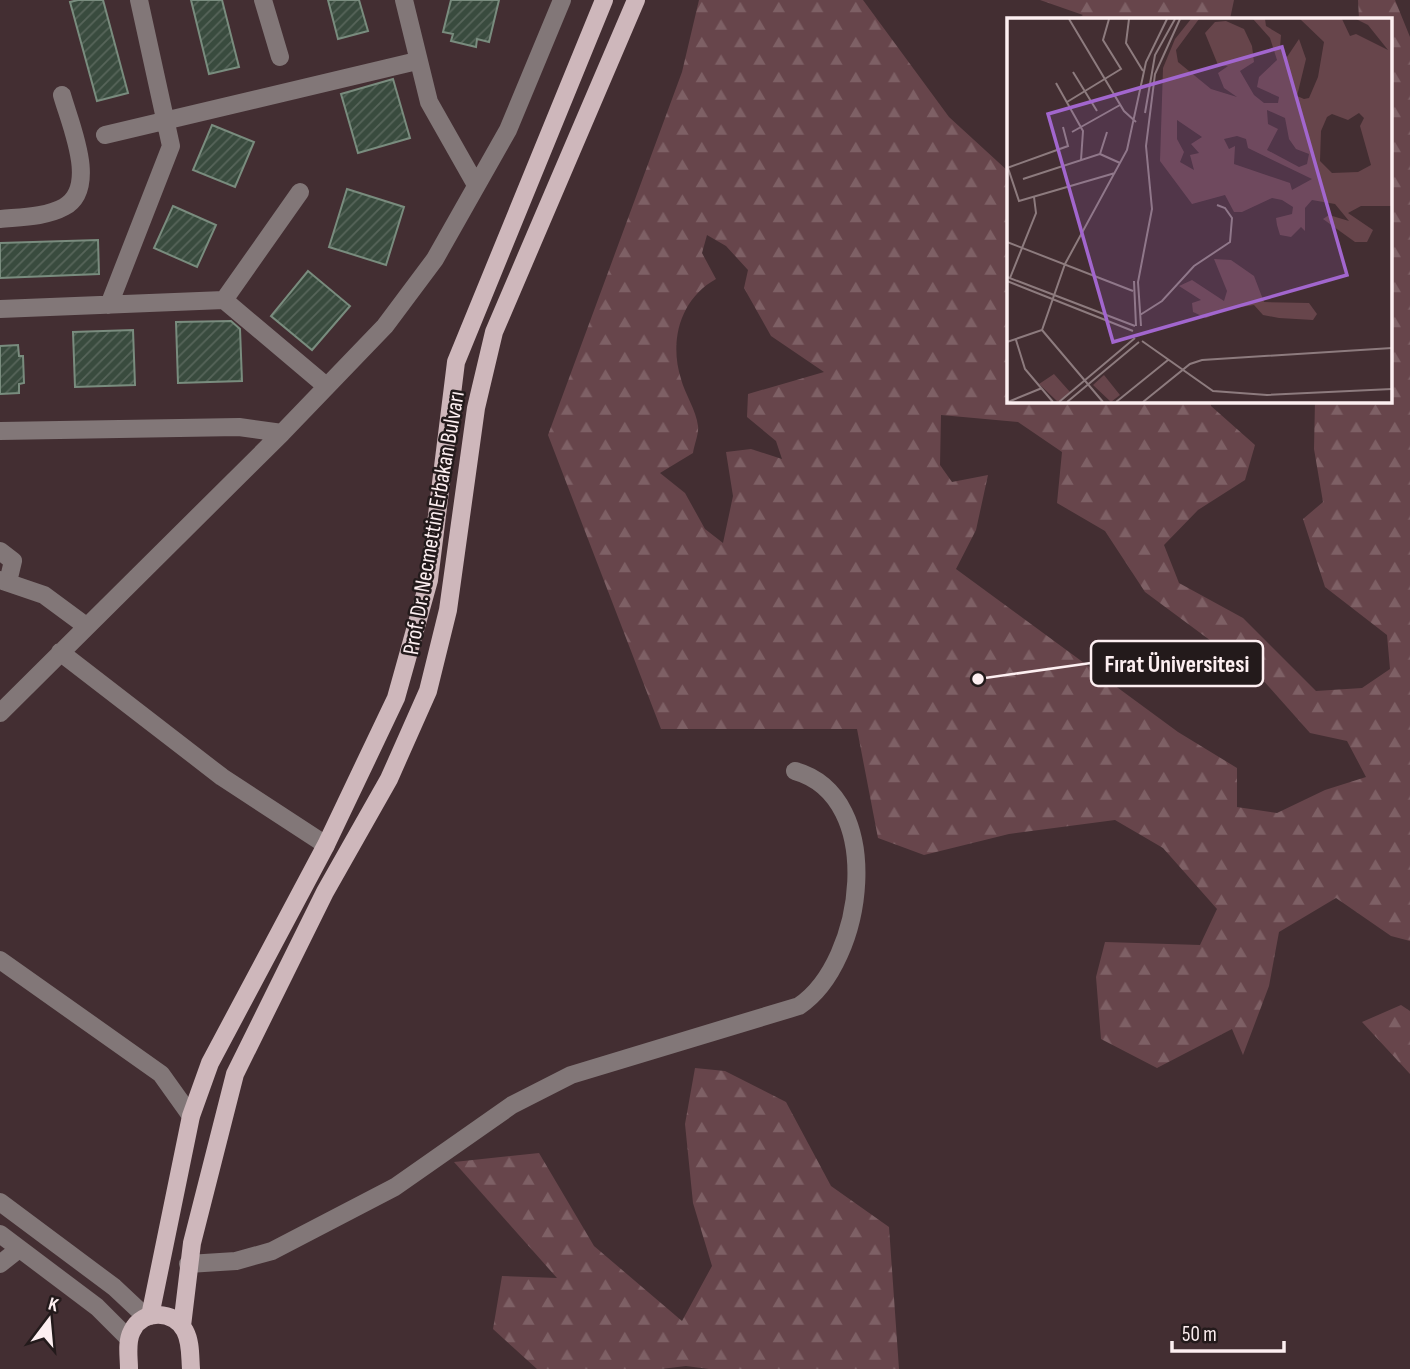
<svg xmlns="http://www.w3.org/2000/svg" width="1410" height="1369" viewBox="0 0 1410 1369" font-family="'Sofia Sans Condensed',sans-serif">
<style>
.forest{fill:url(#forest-firs);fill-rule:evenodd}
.building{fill:url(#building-hatch);stroke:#798c7e;stroke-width:2}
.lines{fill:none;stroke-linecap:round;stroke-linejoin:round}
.minor{stroke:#827778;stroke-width:18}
.major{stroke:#ceb7bb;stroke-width:18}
.labels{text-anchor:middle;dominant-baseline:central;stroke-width:5;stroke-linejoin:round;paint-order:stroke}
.street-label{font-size:23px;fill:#fdeff1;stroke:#231a1b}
.inset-road{fill:none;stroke:#8d7b7e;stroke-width:2}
.view{fill:#a266ce;fill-opacity:0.15;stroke:#a266ce;stroke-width:3.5}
.inset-edge{fill:none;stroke:#fdeff1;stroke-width:3.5}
.leader{fill:none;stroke:#fdeff1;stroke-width:2.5}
.callout-dot{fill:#fdeff1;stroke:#231a1b;stroke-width:2.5}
.callout{fill:#231a1b;stroke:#fdeff1;stroke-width:2.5}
.callout-label{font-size:24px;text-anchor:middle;font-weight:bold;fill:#fdeff1}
</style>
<defs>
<pattern id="forest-firs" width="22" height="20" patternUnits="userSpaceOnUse" patternTransform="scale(1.75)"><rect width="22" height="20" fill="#67454b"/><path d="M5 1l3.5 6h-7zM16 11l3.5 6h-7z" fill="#7e6065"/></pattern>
<pattern id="building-hatch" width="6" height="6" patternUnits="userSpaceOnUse" patternTransform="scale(1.75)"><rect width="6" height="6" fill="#394b3e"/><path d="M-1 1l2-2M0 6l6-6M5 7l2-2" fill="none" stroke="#57655a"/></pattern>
</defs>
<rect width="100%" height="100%" fill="#432e32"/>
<!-- forest -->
<path class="forest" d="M 699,0 L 863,0 L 949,117 L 1009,172 L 1009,401 L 1210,401 L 1211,406 L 1255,445 L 1245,480 L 1198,510 L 1164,545 L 1179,583 L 1243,618 L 1316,691 L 1362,688 L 1390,669 L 1387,635 L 1325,587 L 1303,519 L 1323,502 L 1314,449 L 1315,401 L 1391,401 L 1391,19 L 1359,19 L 1358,0 L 1395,0 L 1410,37 L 1410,941 L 1391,936 L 1336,898 L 1279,932 L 1269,986 L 1243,1055 L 1232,1029 L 1157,1068 L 1101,1039 L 1096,977 L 1105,942 L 1200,945 L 1217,909 L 1163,848 L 1115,820 L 1009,834 L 924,855 L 878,838 L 857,729 L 661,729 L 548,435 L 682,72 ZM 707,235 L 726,246 L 748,270 L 744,288 L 771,336 L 824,372 L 748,394 L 747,417 L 776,441 L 782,459 L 751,449 L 726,452 L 733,496 L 723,543 L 705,529 L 685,493 L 660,473 L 693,453 C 694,445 699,434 698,426 C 696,410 685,394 681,379 C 669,341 680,299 716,279 L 702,253 ZM 941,415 L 1018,422 L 1062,452 L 1057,503 L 1105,531 L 1145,592 L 1261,678 L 1310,733 L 1347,741 L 1366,777 L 1325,790 L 1277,813 L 1237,807 L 1237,768 L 1178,732 L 956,569 L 976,530 L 988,475 L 952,482 L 940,465 Z
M 1040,0 L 1234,0 L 1230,19 L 1077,19 L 1083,15 Z
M 1401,1005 L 1410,1011 L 1410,1074 L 1362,1022 Z
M 695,1068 L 725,1071 L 786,1102 L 831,1186 L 889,1227 L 899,1369 L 709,1369 L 686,1366 L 661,1369 L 537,1369 L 493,1329 L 502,1276 L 557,1278 L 454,1162 L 539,1153 L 594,1246 L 682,1321 L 712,1266 L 693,1203 L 685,1124 Z"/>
<!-- building -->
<path class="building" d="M 78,0 L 103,0 L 128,93 L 97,101 L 70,2 Z
M 191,0 L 222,0 L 239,67 L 209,74 Z
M 328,0 L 359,0 L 368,31 L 338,39 Z
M 451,0 L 499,0 L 489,42 L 477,39 L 476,47 L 451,41 L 453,34 L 443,32 Z
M 393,79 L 410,138 L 358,153 L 341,94 Z
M 212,125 L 254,142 L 235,187 L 193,170 Z
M 347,189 L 404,207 L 386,265 L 329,247 Z
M 173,206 L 216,225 L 197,267 L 154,248 Z
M 98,240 L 99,274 L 0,278 L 0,243 Z
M 308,271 L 350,306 L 312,350 L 271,316 Z
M 231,321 L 240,329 L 242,381 L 178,383 L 176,322 Z
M 133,330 L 135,385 L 75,387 L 73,332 Z
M 18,345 L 19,356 L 23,356 L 24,383 L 19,384 L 19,393 L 0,394 L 0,346 Z"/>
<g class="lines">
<!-- minor -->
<path class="minor" d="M 263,0 L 280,57
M 404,0 L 429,102 L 476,185
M 105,135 L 417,61
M 0,219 C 20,217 46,217 64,207 C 99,188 70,124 62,95
M 224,300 L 326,386
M 109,305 L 171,146 L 139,0
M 0,309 L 224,300 L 300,192
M 0,431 L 239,427 L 282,433
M 0,551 L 13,561 L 8,582
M 0,580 L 44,595 L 86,626
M 60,652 L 222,777 L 326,845
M 0,713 L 282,433 L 385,326 L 435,259 L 508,130 L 562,0
M 0,960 L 161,1074 L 191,1116
M 0,1202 L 114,1287 L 146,1317
M 0,1234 L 97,1307 L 129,1339
M 0,1264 L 19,1249
M 188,1264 L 236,1261 L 272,1251 L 395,1187 L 512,1105 L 571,1075 L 799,1006 C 865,962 887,797 795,771"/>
<!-- major -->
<path class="major" d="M 150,1316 L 191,1116 L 210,1063 L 326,845 L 396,698 L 429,580 L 456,362 L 604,0
M 182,1326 L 192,1243 L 235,1074 L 325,892 L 389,779 L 428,691 L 448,610 L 476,408 L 494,332 L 636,0
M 129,1369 C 129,1357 126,1342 132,1331 C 142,1309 175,1310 185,1331 C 191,1342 190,1357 191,1369"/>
</g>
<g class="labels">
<!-- street labels -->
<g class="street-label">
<text transform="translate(434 523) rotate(-80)">Prof. Dr. Necmettin Erbakan Bulvarı</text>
</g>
</g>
<!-- overview -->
<g transform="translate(1007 18)">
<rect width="385" height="385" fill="#432e32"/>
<path d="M 184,1 L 192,1 L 169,32 L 171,44 L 204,71 L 230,79 L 217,70 L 211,55 L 221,48 L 211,47 L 198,15 L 208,4 L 219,3 L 237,11 L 245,28 L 247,44 L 233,53 L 247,77 L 257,85 L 271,85 L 272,79 L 250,69 L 252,59 L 270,42 L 263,20 L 246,1 L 258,1 L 259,8 L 274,17 L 273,30 L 280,39 L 292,21 L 299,41 L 290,78 L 297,81 L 302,80 L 311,59 L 317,24 L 293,1 L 335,1 L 343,18 L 349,16 L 381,32 L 361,7 L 349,1 L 385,1 L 385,188 L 354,188 L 341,195 L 366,212 L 360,224 L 348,224 L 316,201 L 322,197 L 342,203 L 328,186 L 305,182 L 298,190 L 298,213 L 294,209 L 284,219 L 273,217 L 270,207 L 269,200 L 285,196 L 286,189 L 275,182 L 265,180 L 235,194 L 227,194 L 218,177 L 185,186 L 153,143 L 156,50 L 168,21 ZM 260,92 L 278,100 L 282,121 L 289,131 L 302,136 L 300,146 L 292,149 L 260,132 L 271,111 L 261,106 ZM 352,95 L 357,100 L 353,108 L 364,147 L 351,154 L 325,155 L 313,143 L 314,113 L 320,99 L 325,96 L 341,102 ZM 170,102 L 195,119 L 184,126 L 192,135 L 183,137 L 187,152 L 173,144 L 177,134 L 170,121 ZM 230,118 L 239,121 L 241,130 L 305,161 L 285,172 L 283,165 L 227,146 L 228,128 L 222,131 L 217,121 ZM 207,241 L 224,242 L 247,258 L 257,284 L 302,285 L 310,296 L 306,302 L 272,300 L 256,297 L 247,287 L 220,291 L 199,300 L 186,294 L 185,285 L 194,282 L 172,268 L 185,262 L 217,283 L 220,273 Z" fill="#67454b" fill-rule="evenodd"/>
<path d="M 47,356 L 63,374 L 51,384 L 32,366 ZM 97,357 L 113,377 L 104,384 L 86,367 Z" fill="#67454b"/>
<path class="inset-road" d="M 62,1 L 117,93 L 129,104M 122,1 L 119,25 L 136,53M 66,54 L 90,93M 49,65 L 76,113 L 74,142M 60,84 L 114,51 L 96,22 L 102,1M 138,95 L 148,37 L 168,1M 65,114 L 113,87M 93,136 L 113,145M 0,150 L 61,128 L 56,109M 1,150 L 12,183 L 108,155M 16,161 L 93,136 L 100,114M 0,224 L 126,273M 0,259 L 128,308M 3,260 L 29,195 L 27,179M 0,263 L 126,313M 127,263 L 129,308M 133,297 L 155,283 L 187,248 L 223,224 L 225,200 L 218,190 L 210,187M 134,308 L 131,264 L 145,191 L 139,128 L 148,56 L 173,1M 35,312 L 96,384M 9,322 L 18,351 L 46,384M 135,323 L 206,373 L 260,377 L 385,371M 0,324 L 35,312 L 58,246 L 120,132 L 139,44 L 160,1M 1,384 L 35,370M 52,384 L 128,320M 60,384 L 132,324M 109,384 L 161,342M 136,384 L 183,346 L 195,342 L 385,330"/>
<path class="view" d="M 275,29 L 340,257 L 106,324 L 41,96 Z"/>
<rect width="385" height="385" class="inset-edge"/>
</g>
<!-- callouts -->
<path class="leader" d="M978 679L1091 663"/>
<circle class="callout-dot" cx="978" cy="679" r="7"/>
<rect class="callout" x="1091" y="641" width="172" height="45" rx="7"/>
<g class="callout-label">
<text x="1177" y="672">Fırat Üniversitesi</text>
</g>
<!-- north arrow -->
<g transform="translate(49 1320) rotate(16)" stroke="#231a1b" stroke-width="5" paint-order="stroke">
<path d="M0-5L12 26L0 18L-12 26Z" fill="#fdeff1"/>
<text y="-10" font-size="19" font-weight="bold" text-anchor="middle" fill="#fdeff1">K</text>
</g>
<!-- scale -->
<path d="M1172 1341v10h112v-10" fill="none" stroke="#fdeff1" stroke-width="3.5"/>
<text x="1182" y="1341" font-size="21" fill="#fdeff1" stroke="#231a1b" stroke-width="5" paint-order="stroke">50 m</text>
</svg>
